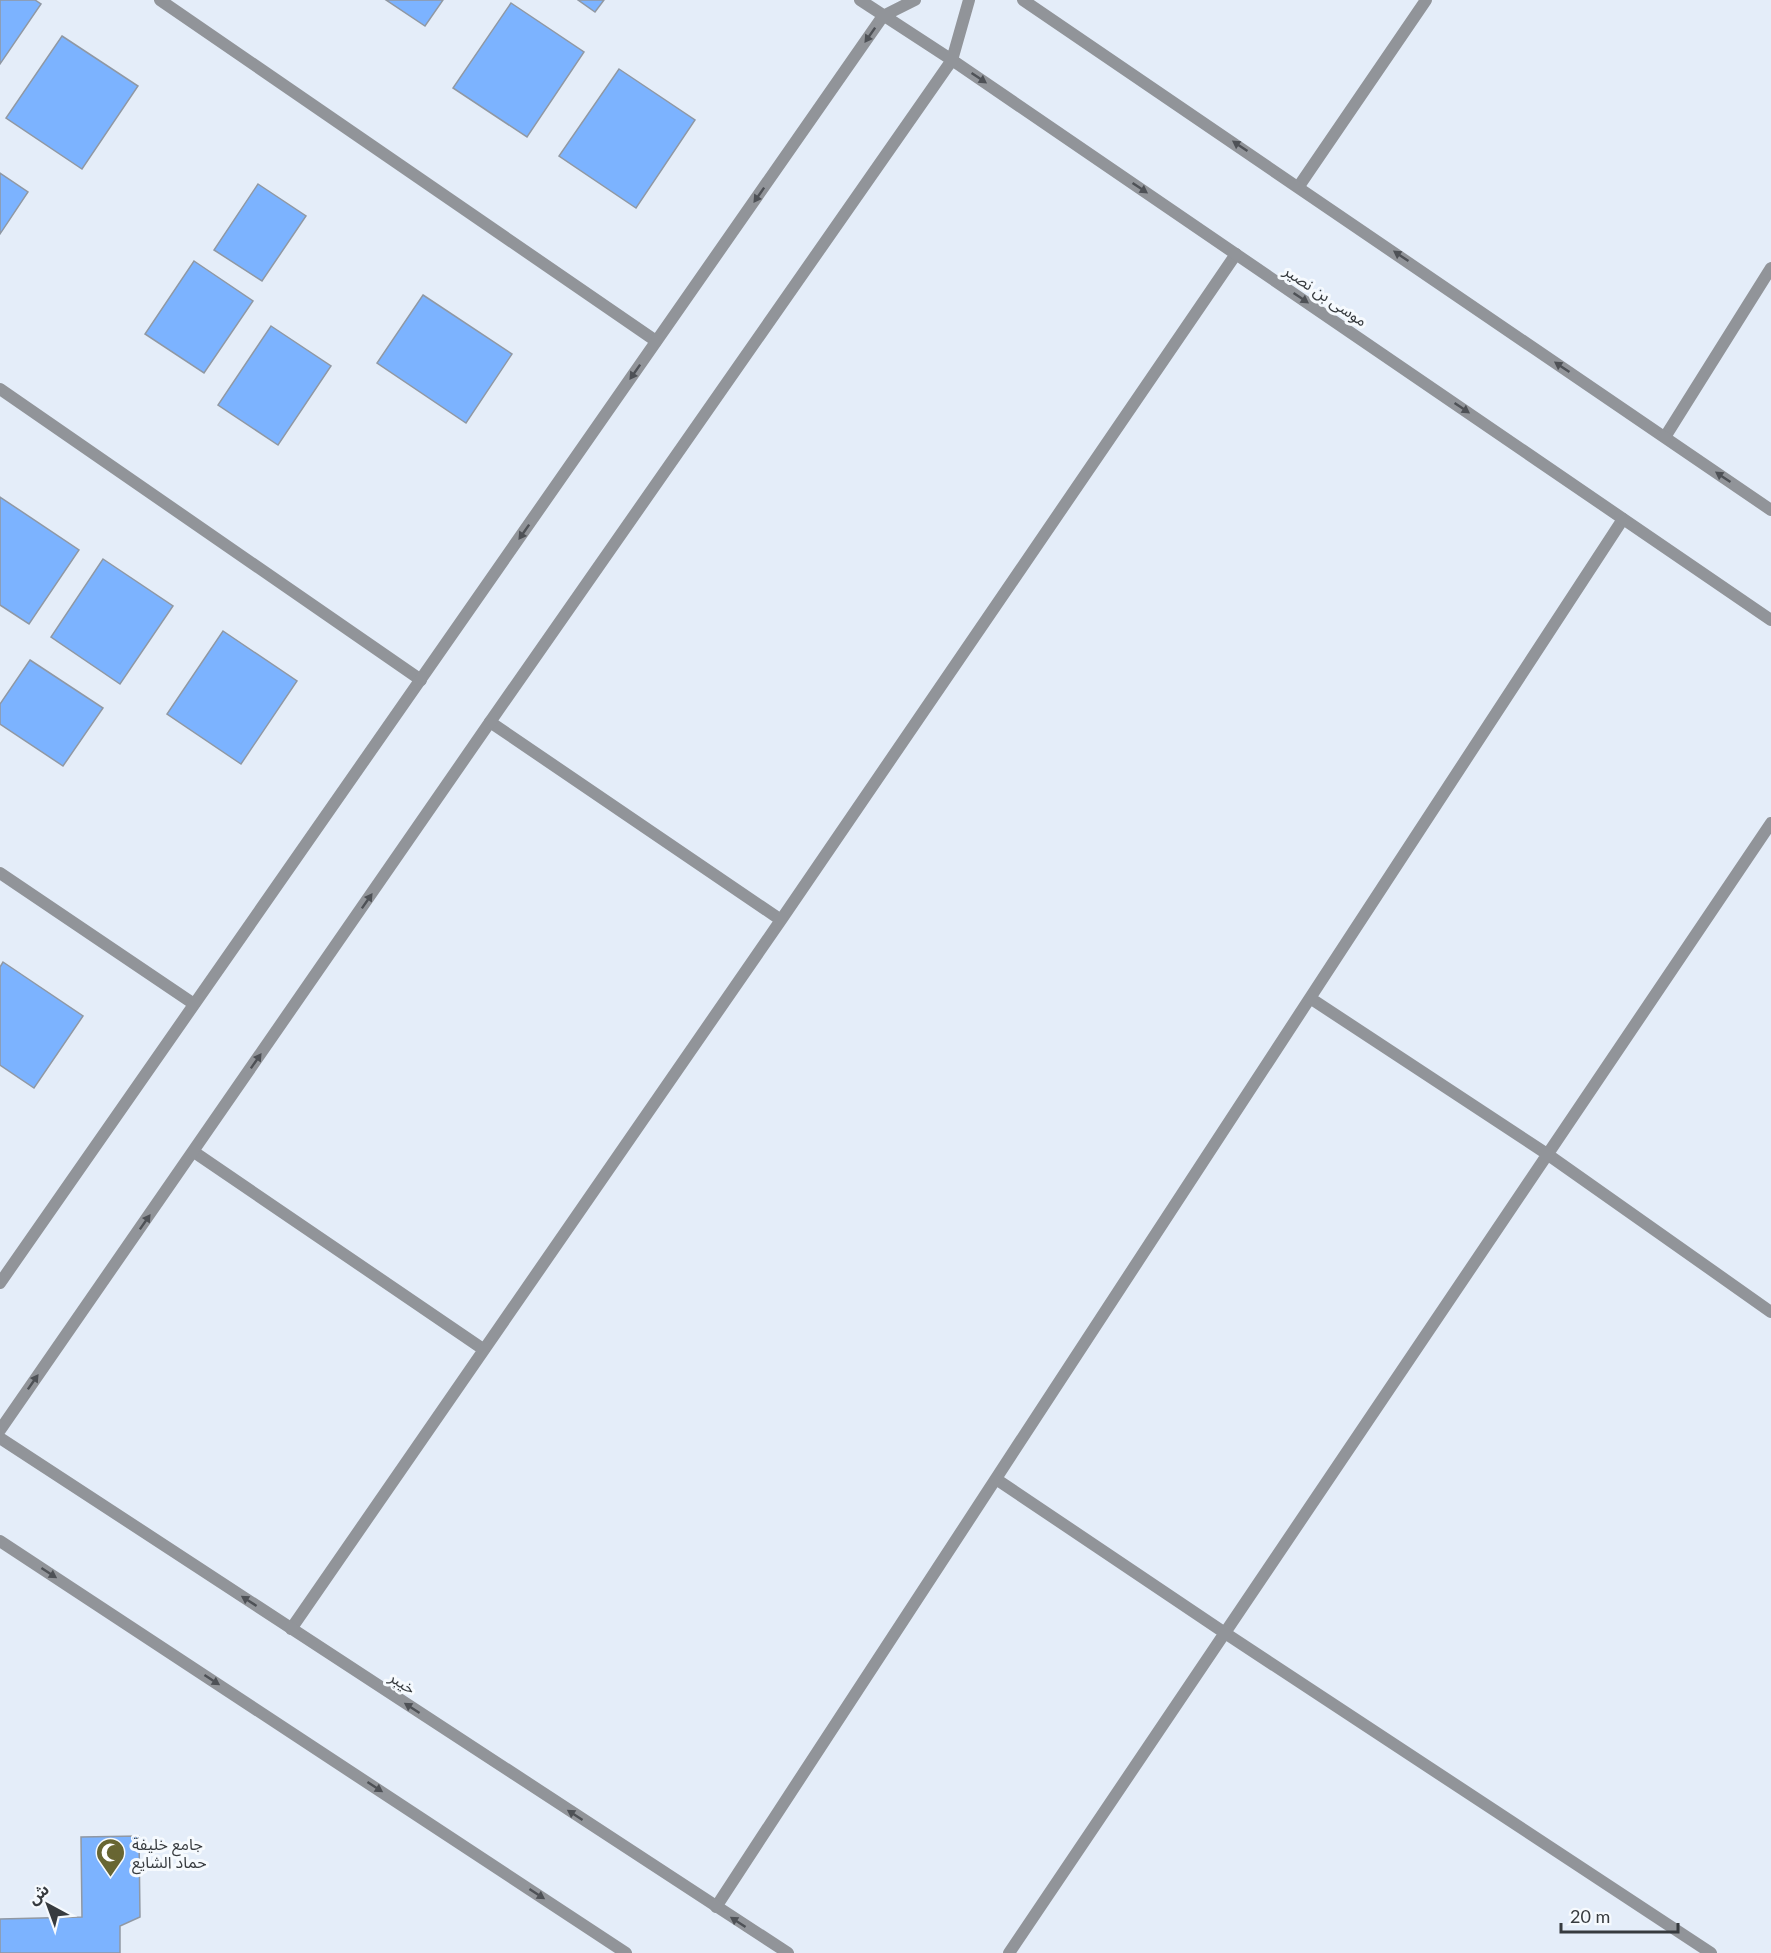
<svg xmlns="http://www.w3.org/2000/svg" width="1771" height="1953" viewBox="0 0 1771 1953" font-family="Lato,'Noto Sans Arabic',sans-serif">
<style>
.building{fill:#7cb3ff;stroke:#9098a3;stroke-width:1.5}
.lines{fill:none;stroke-linecap:round;stroke-linejoin:round}
.minor{stroke:#919499;stroke-width:12}
.tertiary{stroke:#919499;stroke-width:12}
.oneway{fill:#4e5156}
.labels{text-anchor:middle;dominant-baseline:central;stroke-width:6;stroke-linejoin:round;paint-order:stroke}
.street-label{font-size:16px;fill:#373b3f;stroke:#f6fafe}
.poi-label{font-size:16px;fill:#373b3f;stroke:#f6fafe;text-anchor:start}
</style>
<rect width="100%" height="100%" fill="#e4edf9"/>
<!-- building -->
<path class="building" d="M 0,0 L 35,0 L 41,4 L 0,64 Z
M 386,0 L 443,0 L 425,26 Z
M 578,0 L 604,0 L 595,12 Z
M 511,3 L 584,52 L 527,137 L 453,88 Z
M 62,36 L 138,86 L 82,169 L 6,118 Z
M 619,69 L 695,120 L 636,208 L 559,156 Z
M 0,173 L 28,192 L 0,234 Z
M 258,184 L 306,216 L 262,281 L 214,250 Z
M 194,261 L 253,301 L 204,373 L 145,334 Z
M 423,295 L 512,354 L 466,423 L 377,363 Z
M 271,326 L 331,366 L 278,445 L 218,405 Z
M 0,497 L 79,550 L 29,624 L 0,605 Z
M 103,559 L 173,606 L 120,684 L 51,637 Z
M 223,631 L 297,681 L 241,764 L 167,714 Z
M 30,660 L 103,708 L 63,766 L 0,724 L 0,704 Z
M 3,962 L 83,1016 L 34,1088 L 0,1065 L 0,967 Z
M 139,1836 L 140,1917 L 120,1926 L 120,1953 L 0,1953 L 0,1919 L 82,1917 L 81,1837 Z"/>
<g class="lines">
<!-- minor -->
<path class="minor" d="M 160,0 L 656,341
M 1299,186 L 1426,0
M 0,389 L 421,680
M 1665,437 L 1771,268
M 490,722 L 781,920
M 0,873 L 194,1004
M 1310,998 L 1547,1154 L 1771,1312
M 194,1152 L 483,1349
M 996,1479 L 1225,1633 L 1711,1953
M 291,1629 L 781,920 L 1236,254
M 716,1907 L 1623,519
M 1009,1953 L 1771,823"/>
<!-- tertiary -->
<path class="tertiary" d="M 860,0 L 952,60 L 1771,620
M 1023,0 L 1771,510
M 0,1283 L 883,16 L 915,0
M 0,1430 L 490,722 L 952,60 L 969,0
M 0,1438 L 788,1953
M 0,1541 L 626,1953"/>
</g>
<!-- one-way arrows -->
<defs><path id="oneway-solid" d="M-6-.8H1V-3.2L6.5 0L1 3.2V.8H-6Z" transform="scale(1.5)"/></defs>
<g class="oneway">
<use href="#oneway-solid" transform="translate(870 35) rotate(125)"/>
<use href="#oneway-solid" transform="translate(979 78) rotate(34)"/>
<use href="#oneway-solid" transform="translate(1240 146) rotate(-146)"/>
<use href="#oneway-solid" transform="translate(1140 188) rotate(34)"/>
<use href="#oneway-solid" transform="translate(759 195) rotate(125)"/>
<use href="#oneway-solid" transform="translate(1401 256) rotate(-146)"/>
<use href="#oneway-solid" transform="translate(1301 298) rotate(34)"/>
<use href="#oneway-solid" transform="translate(1562 367) rotate(-146)"/>
<use href="#oneway-solid" transform="translate(635 372) rotate(125)"/>
<use href="#oneway-solid" transform="translate(1462 408) rotate(34)"/>
<use href="#oneway-solid" transform="translate(1723 477) rotate(-146)"/>
<use href="#oneway-solid" transform="translate(524 532) rotate(125)"/>
<use href="#oneway-solid" transform="translate(367 901) rotate(-55)"/>
<use href="#oneway-solid" transform="translate(256 1061) rotate(-55)"/>
<use href="#oneway-solid" transform="translate(145 1222) rotate(-55)"/>
<use href="#oneway-solid" transform="translate(33 1382) rotate(-55)"/>
<use href="#oneway-solid" transform="translate(49 1573) rotate(33)"/>
<use href="#oneway-solid" transform="translate(249 1601) rotate(-147)"/>
<use href="#oneway-solid" transform="translate(212 1680) rotate(33)"/>
<use href="#oneway-solid" transform="translate(412 1708) rotate(-147)"/>
<use href="#oneway-solid" transform="translate(375 1787) rotate(33)"/>
<use href="#oneway-solid" transform="translate(575 1815) rotate(-147)"/>
<use href="#oneway-solid" transform="translate(537 1894) rotate(33)"/>
<use href="#oneway-solid" transform="translate(738 1922) rotate(-147)"/>
</g>
<!-- icons -->
<defs>
<symbol id="mosque-pin" viewBox="-11 -11 22 30"><path d="M0 17L-7.5 6A9.5 9.5 0 1 1 7.5 6Z" fill="#686632" stroke="#f6fafe"/><path d="M3.5-4.9A6 6 0 1 0 3.5 4.9A5 5 0 1 1 3.5-4.9Z" fill="#fff"/></symbol>
</defs>
<g fill-rule="evenodd">
<use href="#mosque-pin" x="94" y="1836" width="33" height="45"/>
</g>
<g class="labels">
<!-- street labels -->
<g class="street-label">
<text transform="translate(1326 295) rotate(34)">موسى بن نصير</text>
<text transform="translate(403 1682) rotate(33)">خيبر</text>
</g>
<!-- poi labels -->
<g class="poi-label">
<text x="132" y="1843">جامع خليفة<tspan x="132" dy="18">حماد الشايع</tspan></text>
</g>
</g>
<!-- north arrow -->
<g transform="translate(48 1905) rotate(319)" stroke="#f6fafe" stroke-width="4.5" paint-order="stroke">
<path d="M0-4.5L10 22L0 15L-10 22Z" fill="#373b3f"/>
<text y="-9" font-size="16" font-weight="bold" text-anchor="middle" fill="#373b3f">ش</text>
</g>
<!-- scale -->
<path d="M1561 1923v9h117v-9" fill="none" stroke="#373b3f" stroke-width="3"/>
<text x="1570" y="1923" font-size="18" fill="#373b3f" stroke="#f6fafe" stroke-width="4.5" paint-order="stroke">20 m</text>
</svg>
